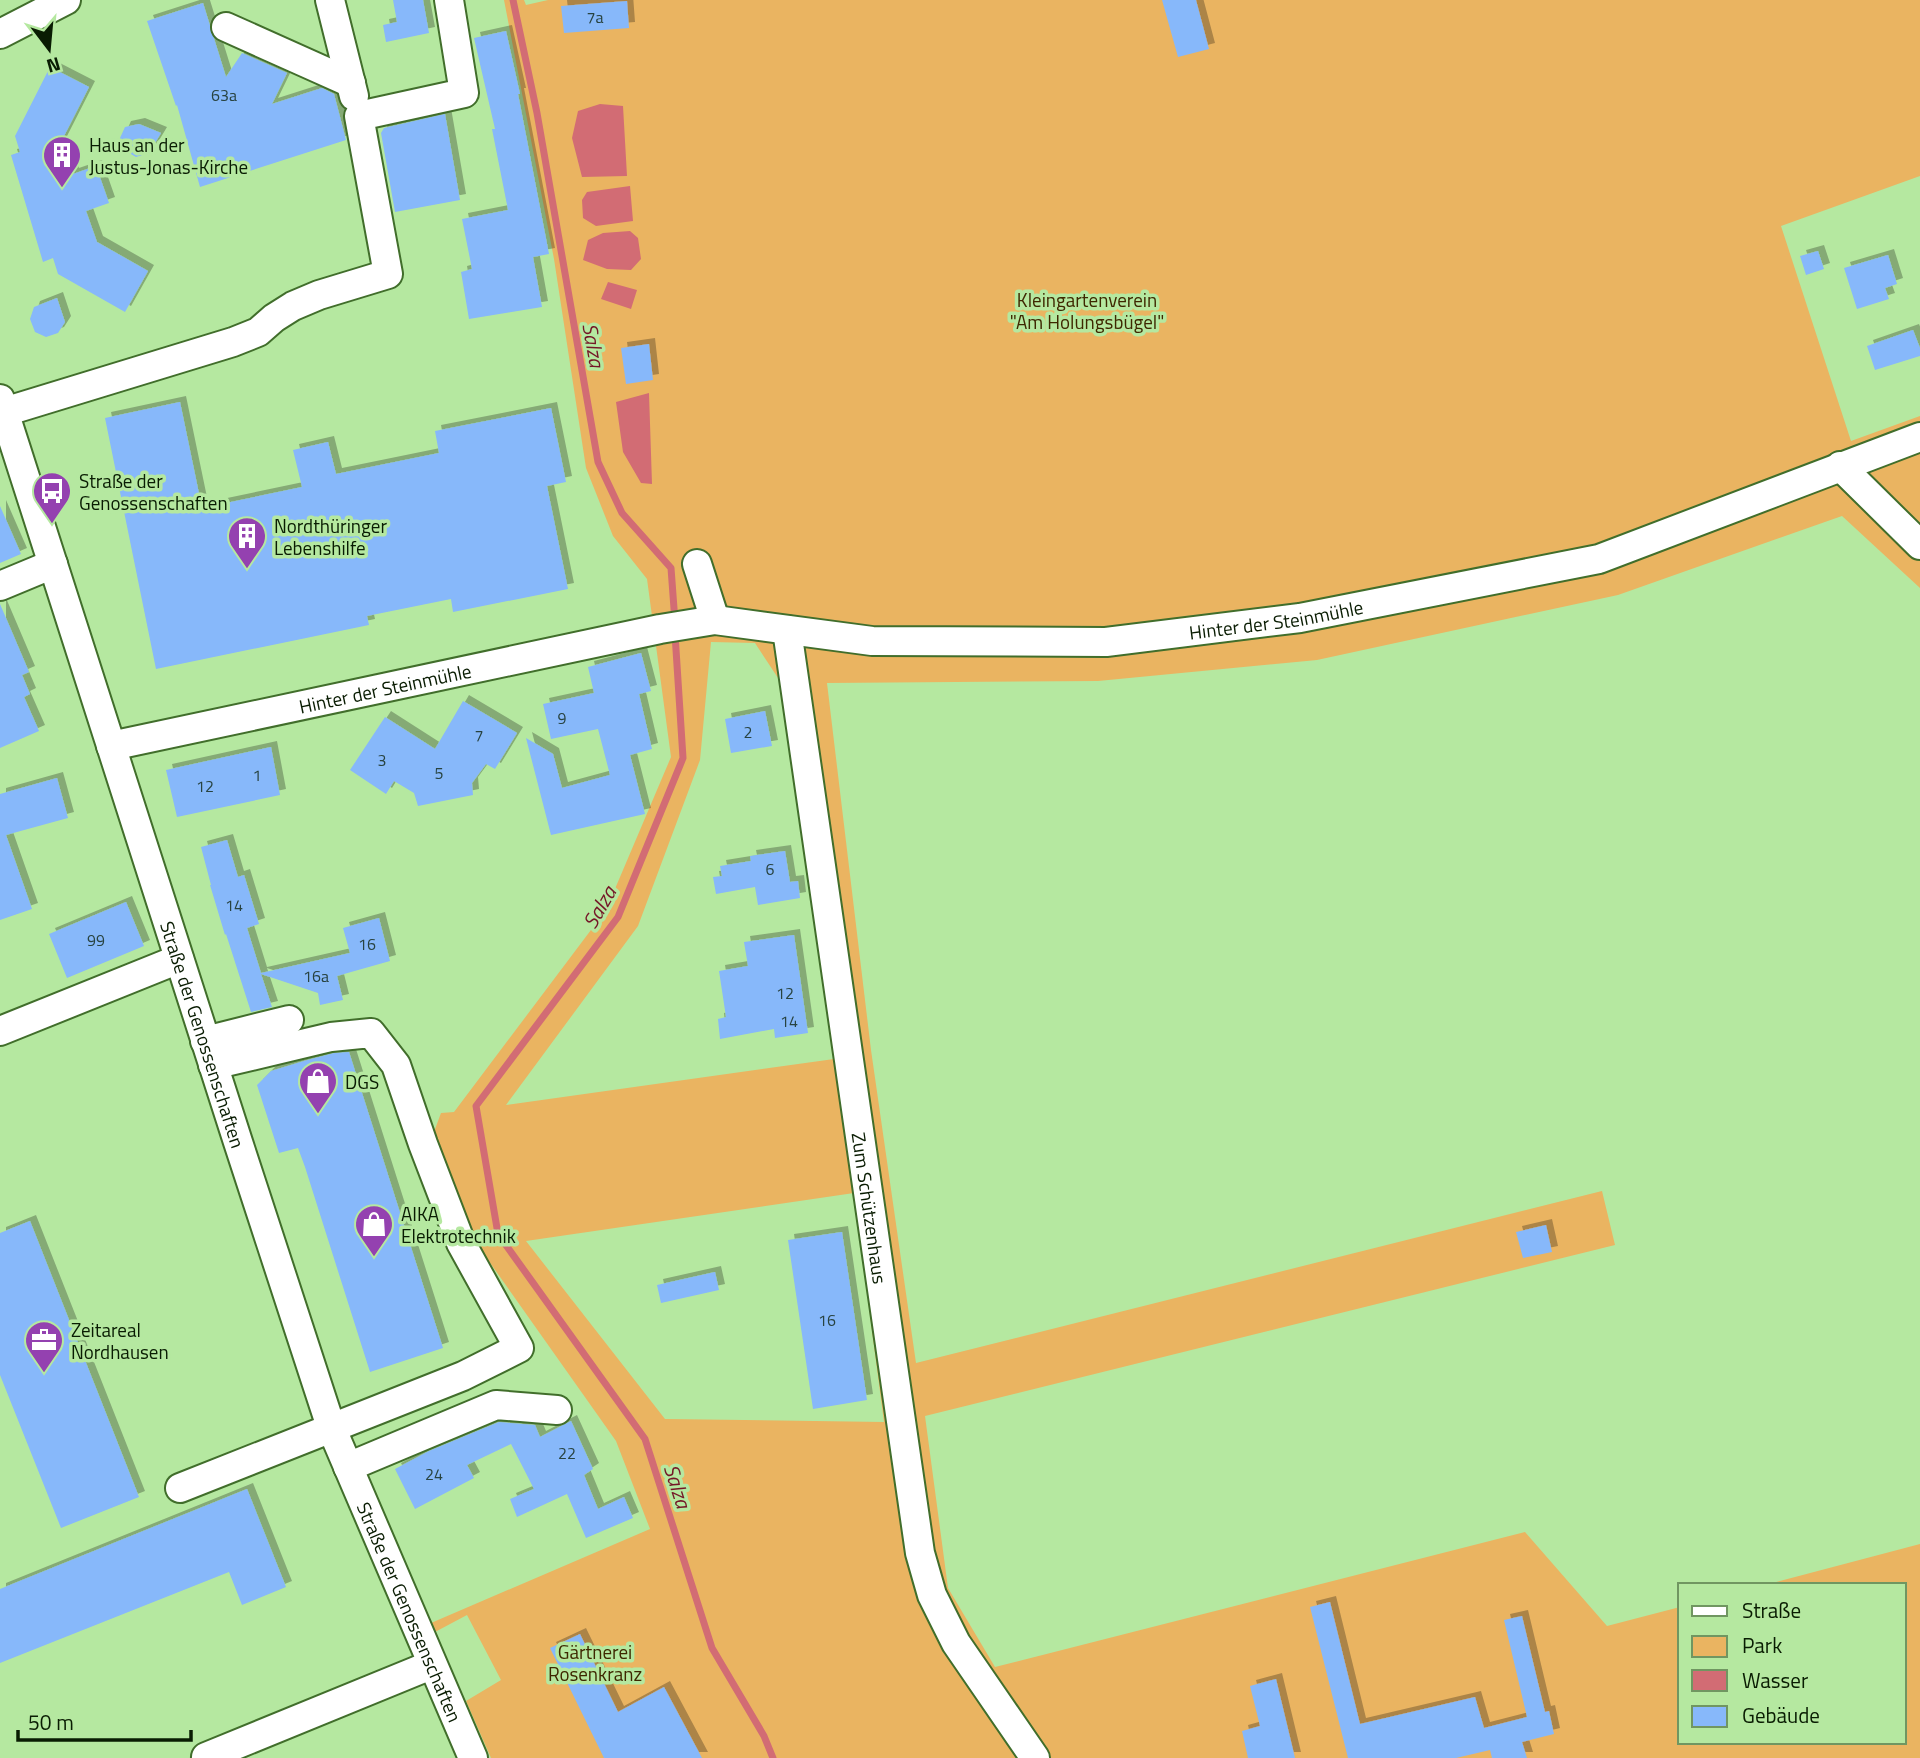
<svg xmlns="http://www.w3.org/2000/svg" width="1920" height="1758" viewBox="0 0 1920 1758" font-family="'Titillium Web',sans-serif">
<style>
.green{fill:#eab461;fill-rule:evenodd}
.water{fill:#d26c74}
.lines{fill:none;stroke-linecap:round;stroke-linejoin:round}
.stream{stroke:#d26c74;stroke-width:7}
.building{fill:#87b8fa;filter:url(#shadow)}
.minor-casing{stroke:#416e2b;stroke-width:32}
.minor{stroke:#fff;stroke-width:28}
.labels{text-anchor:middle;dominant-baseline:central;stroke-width:7;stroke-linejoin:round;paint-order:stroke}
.number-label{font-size:16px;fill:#284340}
.poi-label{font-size:19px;fill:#091c02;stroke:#b5e8a0;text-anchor:start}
.park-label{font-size:19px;fill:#3e2700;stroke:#b5e8a0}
.street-label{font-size:19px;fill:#091c02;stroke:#b5e8a0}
.water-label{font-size:21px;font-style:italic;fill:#741727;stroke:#b5e8a0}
</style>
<defs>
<filter id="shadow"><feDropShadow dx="6" dy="-6" stdDeviation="0" flood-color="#0004"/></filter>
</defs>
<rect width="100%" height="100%" fill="#b5e8a0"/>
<!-- green -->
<path class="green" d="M 504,0 L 524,0 L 526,5 L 548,0 L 1920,0 L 1920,176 L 1781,226 L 1851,441 L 1920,416 L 1920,588 L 1842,516 L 1618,595 L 1317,660 L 1098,681 L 827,683 L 871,1050 L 916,1363 L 1602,1191 L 1615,1245 L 925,1416 L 948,1588 L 995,1667 L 1525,1532 L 1607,1626 L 1680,1607 L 1680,1742 L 1904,1742 L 1904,1585 L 1765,1585 L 1920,1544 L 1920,1758 L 491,1758 L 466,1701 L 501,1680 L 467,1615 L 435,1632 L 431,1623 L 650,1529 L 616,1441 L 464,1226 L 434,1132 L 441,1113 L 454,1112 L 606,910 L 671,757 L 647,579 L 613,536 L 586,468 L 554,259 ZM 711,642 L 755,643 L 780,681 L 834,1059 L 506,1105 L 638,926 L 700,760 ZM 854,1193 L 884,1422 L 665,1419 L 526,1241 Z"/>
<!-- water -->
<path class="water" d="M 600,104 L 623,106 L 627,176 L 582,177 L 572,138 L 578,111 Z
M 630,186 L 633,221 L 596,226 L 583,218 L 582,200 L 587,192 Z
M 630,231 L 638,238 L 641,259 L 631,270 L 607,269 L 583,260 L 588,240 L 603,233 Z
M 608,282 L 637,290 L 631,309 L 601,299 Z
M 649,393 L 652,484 L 641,483 L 623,452 L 616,402 Z"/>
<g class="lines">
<!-- stream -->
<path class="stream" d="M 513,0 L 537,113 L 598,462 L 622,513 L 671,568 L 675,622
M 675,634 L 683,758 L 618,917 L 476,1106 L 498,1234 L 645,1439 L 712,1648 L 764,1736 L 773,1758"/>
</g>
<!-- building -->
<path class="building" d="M 393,0 L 423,0 L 429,33 L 386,42 L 383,25 L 397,22 Z
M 1162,0 L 1196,0 L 1209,49 L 1178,57 Z
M 627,1 L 629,28 L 564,33 L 561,6 Z
M 203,3 L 226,77 L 242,53 L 287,73 L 272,104 L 322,88 L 334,94 L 346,140 L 200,187 L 177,105 L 176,106 L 147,21 Z
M 506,31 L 520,94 L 518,94 L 549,254 L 533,257 L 542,307 L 469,319 L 461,272 L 472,269 L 462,219 L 508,210 L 492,129 L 495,129 L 474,38 Z
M 50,67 L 89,87 L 61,142 L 73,174 L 96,166 L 109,203 L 86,211 L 97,242 L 148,271 L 125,312 L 58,274 L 53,258 L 43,262 L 11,155 L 20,152 L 15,136 Z
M 445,114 L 460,200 L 395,212 L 381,133 L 384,128 Z
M 139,124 L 161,133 L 149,153 L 136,157 L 124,150 L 120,138 L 125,127 Z
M 1818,251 L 1824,269 L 1806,275 L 1800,256 Z
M 1888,255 L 1897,284 L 1885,288 L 1889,299 L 1857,309 L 1844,268 Z
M 57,298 L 65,322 L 58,333 L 46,337 L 35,332 L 30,319 L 34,307 Z
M 1913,330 L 1920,348 L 1920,356 L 1875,370 L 1867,346 Z
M 649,344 L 653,380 L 626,384 L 621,348 Z
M 180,402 L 202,508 L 302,487 L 293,450 L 328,442 L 336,474 L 439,453 L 435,431 L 551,408 L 566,482 L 547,486 L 568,589 L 453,612 L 451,599 L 367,616 L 369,625 L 156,669 L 105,418 Z
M 0,506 L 21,554 L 0,563 Z
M 0,604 L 29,672 L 22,675 L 30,694 L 24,697 L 39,731 L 0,748 Z
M 641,653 L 651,691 L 639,694 L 652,749 L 630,755 L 645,814 L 551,835 L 526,738 L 553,754 L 562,788 L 610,775 L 598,729 L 551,739 L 543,704 L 594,693 L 588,667 Z
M 463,701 L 517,733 L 495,769 L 486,764 L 472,783 L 473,795 L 418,806 L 414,793 L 394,781 L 386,794 L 350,770 L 385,717 L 435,749 Z
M 765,711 L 772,746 L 731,753 L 725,719 Z
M 271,747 L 280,795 L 177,817 L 166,770 Z
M 57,778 L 68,818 L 6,835 L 32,909 L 0,920 L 0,794 Z
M 227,840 L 238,877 L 244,875 L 259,924 L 247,928 L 261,973 L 350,953 L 343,928 L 379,918 L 390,961 L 337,976 L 343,1000 L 320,1005 L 318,993 L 261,974 L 272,1007 L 251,1012 L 226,934 L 225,935 L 210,885 L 211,885 L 201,847 Z
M 785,851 L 790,882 L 798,881 L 800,898 L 758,905 L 755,887 L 716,894 L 713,877 L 722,876 L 720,866 L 751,861 L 750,856 Z
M 126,902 L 144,946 L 67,978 L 49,934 Z
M 794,935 L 808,1033 L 775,1038 L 774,1029 L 720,1039 L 718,1019 L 726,1017 L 719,971 L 748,966 L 744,942 Z
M 349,1052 L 443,1348 L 370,1372 L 305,1167 L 298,1148 L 279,1153 L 257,1085 L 271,1071 L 304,1061 L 334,1053 Z
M 30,1221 L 139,1497 L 61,1528 L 0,1375 L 0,1233 Z
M 1546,1225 L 1552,1252 L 1523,1258 L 1516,1232 Z
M 842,1232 L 867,1400 L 813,1409 L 788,1240 Z
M 715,1272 L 719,1290 L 661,1303 L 657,1285 Z
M 571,1421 L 593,1469 L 584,1475 L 598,1509 L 624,1497 L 633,1518 L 586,1538 L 567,1494 L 517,1517 L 510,1499 L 534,1489 L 511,1444 L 467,1465 L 474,1478 L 415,1509 L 395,1469 L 429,1451 L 499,1422 L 535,1425 L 540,1437 Z
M 247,1489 L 286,1587 L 242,1605 L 229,1572 L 0,1663 L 0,1589 Z
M 1330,1602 L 1360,1724 L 1475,1697 L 1484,1728 L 1527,1717 L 1504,1620 L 1522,1616 L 1545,1712 L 1549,1711 L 1554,1734 L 1522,1742 L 1527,1758 L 1492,1758 L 1490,1750 L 1456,1758 L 1348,1758 L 1310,1607 Z
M 580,1634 L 618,1712 L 664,1687 L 702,1758 L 604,1758 L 550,1648 Z
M 1276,1679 L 1295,1758 L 1248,1758 L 1242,1731 L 1260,1726 L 1250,1686 Z"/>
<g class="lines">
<defs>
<g id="minor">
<path d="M 330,0 L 354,96"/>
<path d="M 226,27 L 351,83"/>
<path d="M 0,34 L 66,0"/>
<path id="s1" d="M 0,399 L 238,1142 L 331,1427 L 473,1758"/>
<path d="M 4,412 L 233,342 L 258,332 L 274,318 L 293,306 L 319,295 L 388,274 L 359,116 L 464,93 L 449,0"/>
<path d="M 1840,466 L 1920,545"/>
<path d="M 697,564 L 715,620"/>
<path d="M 0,586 L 53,564"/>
<path id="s2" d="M 787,630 L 920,1553 L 932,1595 L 956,1643 L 1035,1758"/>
<path id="s3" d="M 111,746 L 660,629 L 715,620 L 872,641 L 1106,642 L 1300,618 L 1599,559 L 1920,437"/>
<path d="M 0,1031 L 179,959"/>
<path d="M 205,1041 L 289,1020"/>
<path d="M 348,1467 L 496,1405 L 557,1410"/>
<path d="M 180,1488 L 463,1376 L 519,1348 L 461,1243 L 423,1144 L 396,1065 L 371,1033 L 331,1037 L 213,1065"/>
<path d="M 206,1757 L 431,1665"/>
</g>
</defs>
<!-- minor casing -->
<use href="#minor" class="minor-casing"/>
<!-- minor -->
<use href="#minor" class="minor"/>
</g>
<!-- icons -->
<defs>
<symbol id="building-pin" viewBox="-11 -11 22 30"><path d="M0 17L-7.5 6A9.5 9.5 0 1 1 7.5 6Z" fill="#9441b0" stroke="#b5e8a0"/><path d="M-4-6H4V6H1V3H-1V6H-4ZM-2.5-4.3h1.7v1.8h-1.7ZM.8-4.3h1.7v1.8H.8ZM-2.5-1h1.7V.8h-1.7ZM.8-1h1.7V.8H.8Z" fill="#fff"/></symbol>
<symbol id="bus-pin" viewBox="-11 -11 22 30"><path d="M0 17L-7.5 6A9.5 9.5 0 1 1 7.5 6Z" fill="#9441b0" stroke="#b5e8a0"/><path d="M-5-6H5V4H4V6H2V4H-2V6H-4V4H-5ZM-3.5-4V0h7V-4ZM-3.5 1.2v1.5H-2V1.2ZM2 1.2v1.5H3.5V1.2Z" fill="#fff"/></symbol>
<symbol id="shop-pin" viewBox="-11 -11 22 30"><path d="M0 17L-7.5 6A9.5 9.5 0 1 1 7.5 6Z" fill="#9441b0" stroke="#b5e8a0"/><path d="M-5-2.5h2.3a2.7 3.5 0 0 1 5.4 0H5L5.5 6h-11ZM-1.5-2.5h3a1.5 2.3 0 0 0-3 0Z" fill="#fff"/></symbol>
<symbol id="office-pin" viewBox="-11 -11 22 30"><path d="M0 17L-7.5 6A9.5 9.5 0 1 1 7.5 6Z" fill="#9441b0" stroke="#b5e8a0"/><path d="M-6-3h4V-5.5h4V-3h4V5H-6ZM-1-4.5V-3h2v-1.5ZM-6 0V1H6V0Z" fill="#fff"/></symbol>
</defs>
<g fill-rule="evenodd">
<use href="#building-pin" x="40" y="133" width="44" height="60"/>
<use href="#bus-pin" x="30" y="469" width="44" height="60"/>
<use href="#building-pin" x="225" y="514" width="44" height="60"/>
<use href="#shop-pin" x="296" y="1059" width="44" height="60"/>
<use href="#shop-pin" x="352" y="1202" width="44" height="60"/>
<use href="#office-pin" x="22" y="1318" width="44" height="60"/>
</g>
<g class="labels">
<!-- number labels -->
<g class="number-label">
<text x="595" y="17">7a</text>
<text x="224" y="95">63a</text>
<text x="562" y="718">9</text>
<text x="748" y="732">2</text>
<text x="479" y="735">7</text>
<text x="382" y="760">3</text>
<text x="439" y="773">5</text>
<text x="257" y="775">1</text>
<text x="205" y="786">12</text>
<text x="770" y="869">6</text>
<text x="234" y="905">14</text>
<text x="96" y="940">99</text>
<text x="367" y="944">16</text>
<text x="316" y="976">16a</text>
<text x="785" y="993">12</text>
<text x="789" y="1021">14</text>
<text x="827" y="1320">16</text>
<text x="567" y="1453">22</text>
<text x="434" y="1474">24</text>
</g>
<!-- poi labels -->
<g class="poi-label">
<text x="89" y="144">Haus an der<tspan x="89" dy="22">Justus-Jonas-Kirche</tspan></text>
<text x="79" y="480">Straße der<tspan x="79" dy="22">Genossenschaften</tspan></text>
<text x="274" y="525">Nordthüringer<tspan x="274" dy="22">Lebenshilfe</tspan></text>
<text x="345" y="1081">DGS</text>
<text x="401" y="1213">AIKA<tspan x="401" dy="22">Elektrotechnik</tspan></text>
<text x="71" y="1329">Zeitareal<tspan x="71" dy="22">Nordhausen</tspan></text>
</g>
<!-- park labels -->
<g class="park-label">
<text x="1087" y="299">Kleingartenverein<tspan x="1087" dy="22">"Am Holungsbügel"</tspan></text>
<text x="595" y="1651">Gärtnerei<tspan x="595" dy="22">Rosenkranz</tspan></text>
</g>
<!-- street labels -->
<g class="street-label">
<text stroke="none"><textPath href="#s3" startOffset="1181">Hinter der Steinmühle</textPath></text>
<text stroke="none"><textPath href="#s3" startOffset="280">Hinter der Steinmühle</textPath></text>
<text stroke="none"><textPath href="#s1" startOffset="667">Straße der Genossenschaften</textPath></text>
<text stroke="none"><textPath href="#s2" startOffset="584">Zum Schützenhaus</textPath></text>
<text stroke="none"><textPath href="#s1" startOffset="1281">Straße der Genossenschaften</textPath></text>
</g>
<!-- water labels -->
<g class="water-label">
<text transform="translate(594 345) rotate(80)">Salza</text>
<text transform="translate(599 907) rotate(-60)">Salza</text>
<text transform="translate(678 1486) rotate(72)">Salza</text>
</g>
</g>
<!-- legend -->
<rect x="1678" y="1583" width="228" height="161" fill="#b5e8a0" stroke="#709661" stroke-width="2"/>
<rect x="1692" y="1606" width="35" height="10" fill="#ffffff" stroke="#709661" stroke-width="2"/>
<text x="1742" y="1618" font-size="21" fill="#091c02">Straße</text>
<rect x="1692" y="1636" width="35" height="21" fill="#eab461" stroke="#709661" stroke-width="2"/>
<text x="1742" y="1653" font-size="21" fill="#091c02">Park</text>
<rect x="1692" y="1670" width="35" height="21" fill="#d26c74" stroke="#709661" stroke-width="2"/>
<text x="1742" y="1688" font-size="21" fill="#091c02">Wasser</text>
<rect x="1692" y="1706" width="35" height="21" fill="#87b8fa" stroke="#709661" stroke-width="2"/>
<text x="1742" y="1723" font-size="21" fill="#091c02">Gebäude</text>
<!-- north arrow -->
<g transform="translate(49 49) rotate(164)" stroke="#b5e8a0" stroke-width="5" paint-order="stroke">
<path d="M0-5L12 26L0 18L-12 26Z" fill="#091c02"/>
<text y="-10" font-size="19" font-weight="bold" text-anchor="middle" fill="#091c02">N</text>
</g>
<!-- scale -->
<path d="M18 1730v10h173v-10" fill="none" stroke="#091c02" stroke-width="3.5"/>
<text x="28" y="1730" font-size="21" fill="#091c02" stroke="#b5e8a0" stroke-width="5" paint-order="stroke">50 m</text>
</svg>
